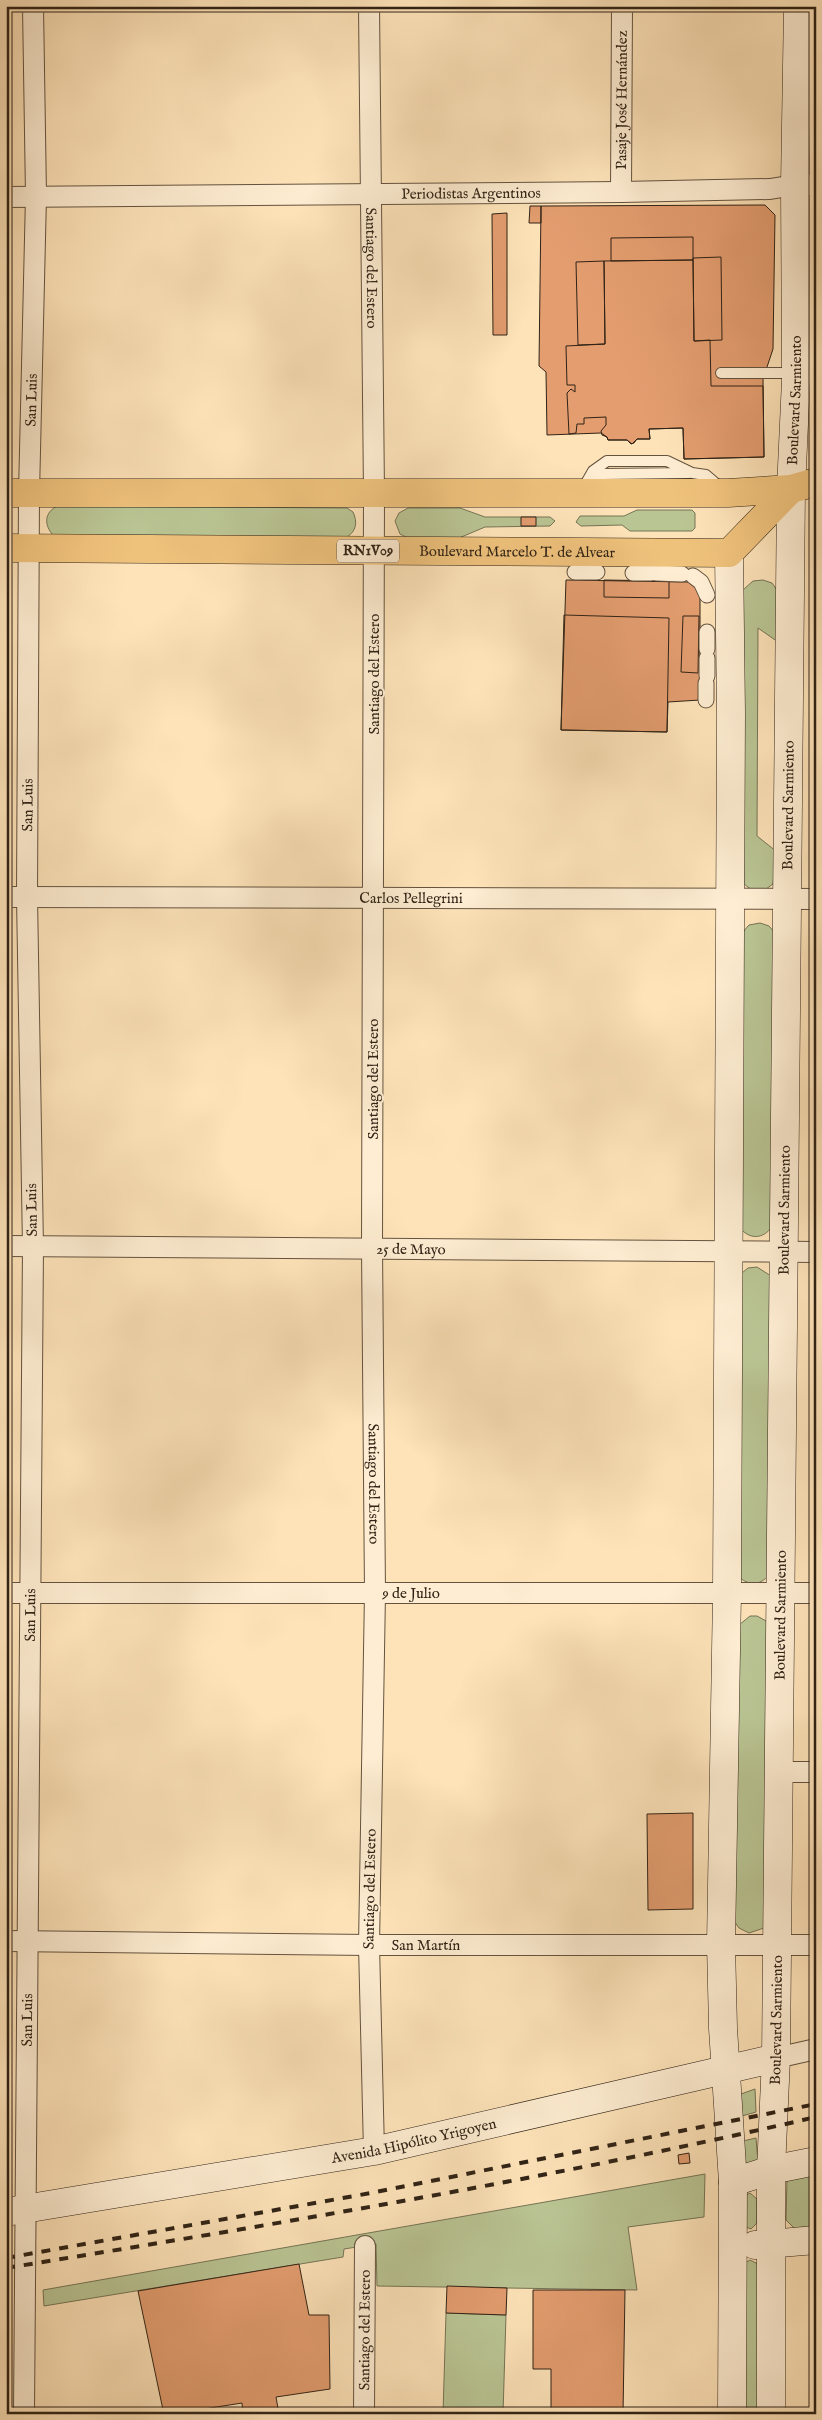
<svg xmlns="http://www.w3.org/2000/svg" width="822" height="2420" viewBox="0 0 822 2420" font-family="'IM FELL English',serif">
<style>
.green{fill:#bac594;stroke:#757455}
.building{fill:#e39d6f;stroke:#302316}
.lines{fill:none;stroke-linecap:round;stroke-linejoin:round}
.service-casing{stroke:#64533f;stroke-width:12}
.pedestrian-casing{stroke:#64533f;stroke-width:17}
.minor-casing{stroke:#64533f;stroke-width:22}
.secondary-casing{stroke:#302316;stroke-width:29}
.primary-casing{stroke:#302316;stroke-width:29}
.service{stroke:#feedd2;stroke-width:10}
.pedestrian{stroke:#feedd2;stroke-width:15}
.minor{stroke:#feedd2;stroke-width:20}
.secondary{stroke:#feedd2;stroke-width:28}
.primary{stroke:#efc27c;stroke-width:28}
.rail{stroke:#302316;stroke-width:4;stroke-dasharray:9 9;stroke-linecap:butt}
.labels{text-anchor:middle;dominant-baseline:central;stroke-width:4;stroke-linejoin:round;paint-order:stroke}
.shield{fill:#feedd2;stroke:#6e604e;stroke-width:1}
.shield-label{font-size:14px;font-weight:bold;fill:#302316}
.street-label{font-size:15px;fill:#302316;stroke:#feedd2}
</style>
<rect width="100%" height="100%" fill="#fee3b9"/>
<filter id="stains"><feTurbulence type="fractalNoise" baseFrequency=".004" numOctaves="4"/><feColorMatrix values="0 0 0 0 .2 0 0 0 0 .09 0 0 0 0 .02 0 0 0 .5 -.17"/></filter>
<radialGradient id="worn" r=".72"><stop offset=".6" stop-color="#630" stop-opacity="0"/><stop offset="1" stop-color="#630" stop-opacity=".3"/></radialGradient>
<!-- green -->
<path class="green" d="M 57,506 L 347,508 L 353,512 C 358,523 356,531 347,537 L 53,535 C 44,525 44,513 57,506 Z
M 408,508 L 460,508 L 485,517 L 550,517 L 555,521 L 550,526 L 485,527 L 459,538 L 408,538 L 400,534 L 395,521 L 399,513 Z
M 637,510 L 692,510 L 695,513 L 695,528 L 692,531 L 630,531 L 622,525 L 581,526 L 576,522 L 580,516 L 624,516 Z
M 763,580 L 772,583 L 777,590 L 778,642 L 758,628 L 757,836 L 777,852 L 773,884 L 766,889 L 753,891 L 744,884 L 743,590 L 753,581 Z
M 760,923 L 769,926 L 775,933 L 772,1227 C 763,1239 750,1240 740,1228 L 742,933 L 749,925 Z
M 757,1267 L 771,1276 L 769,1575 C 760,1586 748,1586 738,1576 L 742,1273 L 748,1268 Z
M 750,1616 L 757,1616 L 768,1622 L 764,1928 L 749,1933 L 739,1928 L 734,1921 L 739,1625 Z
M 755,2089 L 756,2112 L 742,2116 L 741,2094 Z
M 756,2138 L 758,2163 L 743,2169 L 743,2141 Z
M 816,2170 L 816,2229 L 795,2229 L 786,2220 L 787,2178 Z
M 705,2174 L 704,2217 L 628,2227 L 637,2290 L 377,2286 L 376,2244 L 344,2249 L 343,2257 L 44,2306 L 43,2290 Z
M 750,2193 L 757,2199 L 757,2223 L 751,2229 L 746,2227 L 746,2195 Z
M 750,2260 L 758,2264 L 759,2414 L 743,2414 L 745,2263 Z
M 446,2313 L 506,2315 L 503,2414 L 443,2414 Z"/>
<!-- building -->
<path class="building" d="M 765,205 L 775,215 L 773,349 L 763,379 L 764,457 L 684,459 L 683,428 L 649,429 L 650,439 L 637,439 L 634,443 L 631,444 L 627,440 L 608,440 L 607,437 L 601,433 L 547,435 L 546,372 L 539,366 L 541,206 Z
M 530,206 L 541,206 L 541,223 L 529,223 Z
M 507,213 L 507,335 L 493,335 L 492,214 Z
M 693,237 L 693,260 L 611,261 L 611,238 Z
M 721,257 L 722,340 L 694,341 L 693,258 Z
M 693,260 L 694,341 L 710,340 L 711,386 L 763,386 L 764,457 L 684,459 L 683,428 L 649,429 L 650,439 L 637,439 L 632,444 L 627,440 L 608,440 L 607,437 L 602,435 L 601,431 L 606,425 L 606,417 L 584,418 L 584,424 L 577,424 L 576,433 L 569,434 L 567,393 L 571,389 L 575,392 L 575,385 L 567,385 L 566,346 L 605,344 L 604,261 Z
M 604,261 L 605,344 L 578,345 L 576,262 Z
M 521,517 L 536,517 L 536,526 L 521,526 Z
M 566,580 L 688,582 L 698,590 L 700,596 L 700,700 L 668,702 L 667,732 L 561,730 Z
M 604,580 L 669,581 L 669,598 L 604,597 Z
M 564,615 L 669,618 L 667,732 L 561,730 Z
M 683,616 L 699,616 L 698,673 L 681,672 Z
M 693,1813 L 693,1909 L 648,1910 L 647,1814 Z
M 689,2153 L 690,2163 L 679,2164 L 678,2155 Z
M 299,2264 L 309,2315 L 329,2315 L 330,2389 L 276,2397 L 279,2414 L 243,2414 L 242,2403 L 191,2411 L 163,2410 L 138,2291 Z
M 447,2286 L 507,2288 L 506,2315 L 446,2313 Z
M 533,2290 L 625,2290 L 623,2414 L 551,2414 L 551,2369 L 533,2369 Z"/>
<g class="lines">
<defs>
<path id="service" d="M 721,373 L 787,373
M 588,486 L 602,474 L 689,473
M 582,490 L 593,471 L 607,461 L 667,461 L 692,473 L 706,475 L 721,488"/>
<path id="pedestrian" d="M 575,572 L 597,572
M 633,573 L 651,573
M 656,573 L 682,574
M 693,576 L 701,582 L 707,595
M 707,649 L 707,632
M 707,676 L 707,658
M 706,700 L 706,683"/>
<g id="minor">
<path id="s1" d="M 369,6 L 374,493 L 372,1247 L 375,1593 L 369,1945 L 374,2151"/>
<path id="s2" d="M 621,192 L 622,6"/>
<path id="s3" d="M 6,197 L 621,192 L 770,189 L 795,185 L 816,185"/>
<path id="s4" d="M 6,897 L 816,899"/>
<path id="s5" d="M 6,1246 L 816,1252"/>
<path id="s6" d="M 6,1593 L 816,1593"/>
<path d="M 779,1772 L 816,1772"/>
<path id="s7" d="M 6,1941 L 369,1945 L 816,1945"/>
<path d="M 776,2058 L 816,2049"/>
<path id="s8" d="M 24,2414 L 33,1247 L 27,897 L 29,493 L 36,196 L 33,6"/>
<path id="s9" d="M 364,2414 L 365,2246"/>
</g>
<g id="secondary">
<path d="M 729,553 L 731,714 L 727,1593 L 721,1944 L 723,2028 L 733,2182 L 732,2414"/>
<path d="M 733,2182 L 771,2170 L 816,2161"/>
<path id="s10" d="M 6,2212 L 374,2151 L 776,2058"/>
<path d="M 755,2245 L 816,2240"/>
<path id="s11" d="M 771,2414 L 771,2170 L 776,2058 L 791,489 L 796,380 L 795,185 L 798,6"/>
</g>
<g id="primary">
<path d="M 6,493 L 728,493 L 791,489 L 816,482"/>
<path id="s12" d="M 6,548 L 729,553 L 791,489"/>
</g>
</defs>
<!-- service casing -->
<use href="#service" class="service-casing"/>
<!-- pedestrian casing -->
<use href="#pedestrian" class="pedestrian-casing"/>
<!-- minor casing -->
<use href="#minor" class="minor-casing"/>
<!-- secondary casing -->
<use href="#secondary" class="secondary-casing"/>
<!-- primary casing -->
<use href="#primary" class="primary-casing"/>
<!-- service -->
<use href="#service" class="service"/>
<!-- pedestrian -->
<use href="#pedestrian" class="pedestrian"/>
<!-- minor -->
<use href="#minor" class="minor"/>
<!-- secondary -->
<use href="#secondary" class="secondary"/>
<!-- primary -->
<use href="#primary" class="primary"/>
<!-- rail -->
<path class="rail" d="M 6,2258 L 371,2193 L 816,2104
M 6,2268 C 277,2224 549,2179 816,2117"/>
</g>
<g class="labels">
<!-- shield labels -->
<rect class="shield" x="337" y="539.5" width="62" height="23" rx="4"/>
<g class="shield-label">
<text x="368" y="551">RN1V09</text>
</g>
<!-- street labels -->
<g class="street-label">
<text stroke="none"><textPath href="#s2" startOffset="92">Pasaje José Hernández</textPath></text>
<text stroke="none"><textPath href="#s3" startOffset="465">Periodistas Argentinos</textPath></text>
<text stroke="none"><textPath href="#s1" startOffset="262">Santiago del Estero</textPath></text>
<text stroke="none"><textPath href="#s8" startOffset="2014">San Luis</textPath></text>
<text stroke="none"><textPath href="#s11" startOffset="2014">Boulevard Sarmiento</textPath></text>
<text stroke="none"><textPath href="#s12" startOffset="511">Boulevard Marcelo T. de Alvear</textPath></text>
<text transform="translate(374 674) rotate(-90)">Santiago del Estero</text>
<text stroke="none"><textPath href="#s8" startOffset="1609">San Luis</textPath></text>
<text stroke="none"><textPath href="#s11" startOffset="1609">Boulevard Sarmiento</textPath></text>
<text stroke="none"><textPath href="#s4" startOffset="405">Carlos Pellegrini</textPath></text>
<text transform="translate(373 1079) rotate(-90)">Santiago del Estero</text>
<text transform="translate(32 1210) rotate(-91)">San Luis</text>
<text stroke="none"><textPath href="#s11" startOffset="1204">Boulevard Sarmiento</textPath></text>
<text stroke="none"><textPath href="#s5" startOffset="405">25 de Mayo</textPath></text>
<text stroke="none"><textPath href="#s1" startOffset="1478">Santiago del Estero</textPath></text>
<text stroke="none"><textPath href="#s6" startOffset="405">9 de Julio</textPath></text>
<text stroke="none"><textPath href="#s8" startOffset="799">San Luis</textPath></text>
<text stroke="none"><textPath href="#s11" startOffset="799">Boulevard Sarmiento</textPath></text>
<text transform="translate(370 1889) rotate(-89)">Santiago del Estero</text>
<text stroke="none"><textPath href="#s7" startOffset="420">San Martín</textPath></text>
<text stroke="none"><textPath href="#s8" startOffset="394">San Luis</textPath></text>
<text stroke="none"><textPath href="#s11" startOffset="394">Boulevard Sarmiento</textPath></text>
<text stroke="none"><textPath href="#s10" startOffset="414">Avenida Hipólito Yrigoyen</textPath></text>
<text stroke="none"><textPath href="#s9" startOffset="84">Santiago del Estero</textPath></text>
</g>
</g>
<!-- margin -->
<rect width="822" height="2420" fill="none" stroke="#fee3b9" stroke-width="25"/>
<rect x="8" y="8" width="807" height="2405" fill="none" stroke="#302316" stroke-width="2.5"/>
<rect x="12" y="12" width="797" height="2395" fill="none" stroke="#302316"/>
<rect width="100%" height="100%" filter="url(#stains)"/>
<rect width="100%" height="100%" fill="url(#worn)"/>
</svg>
